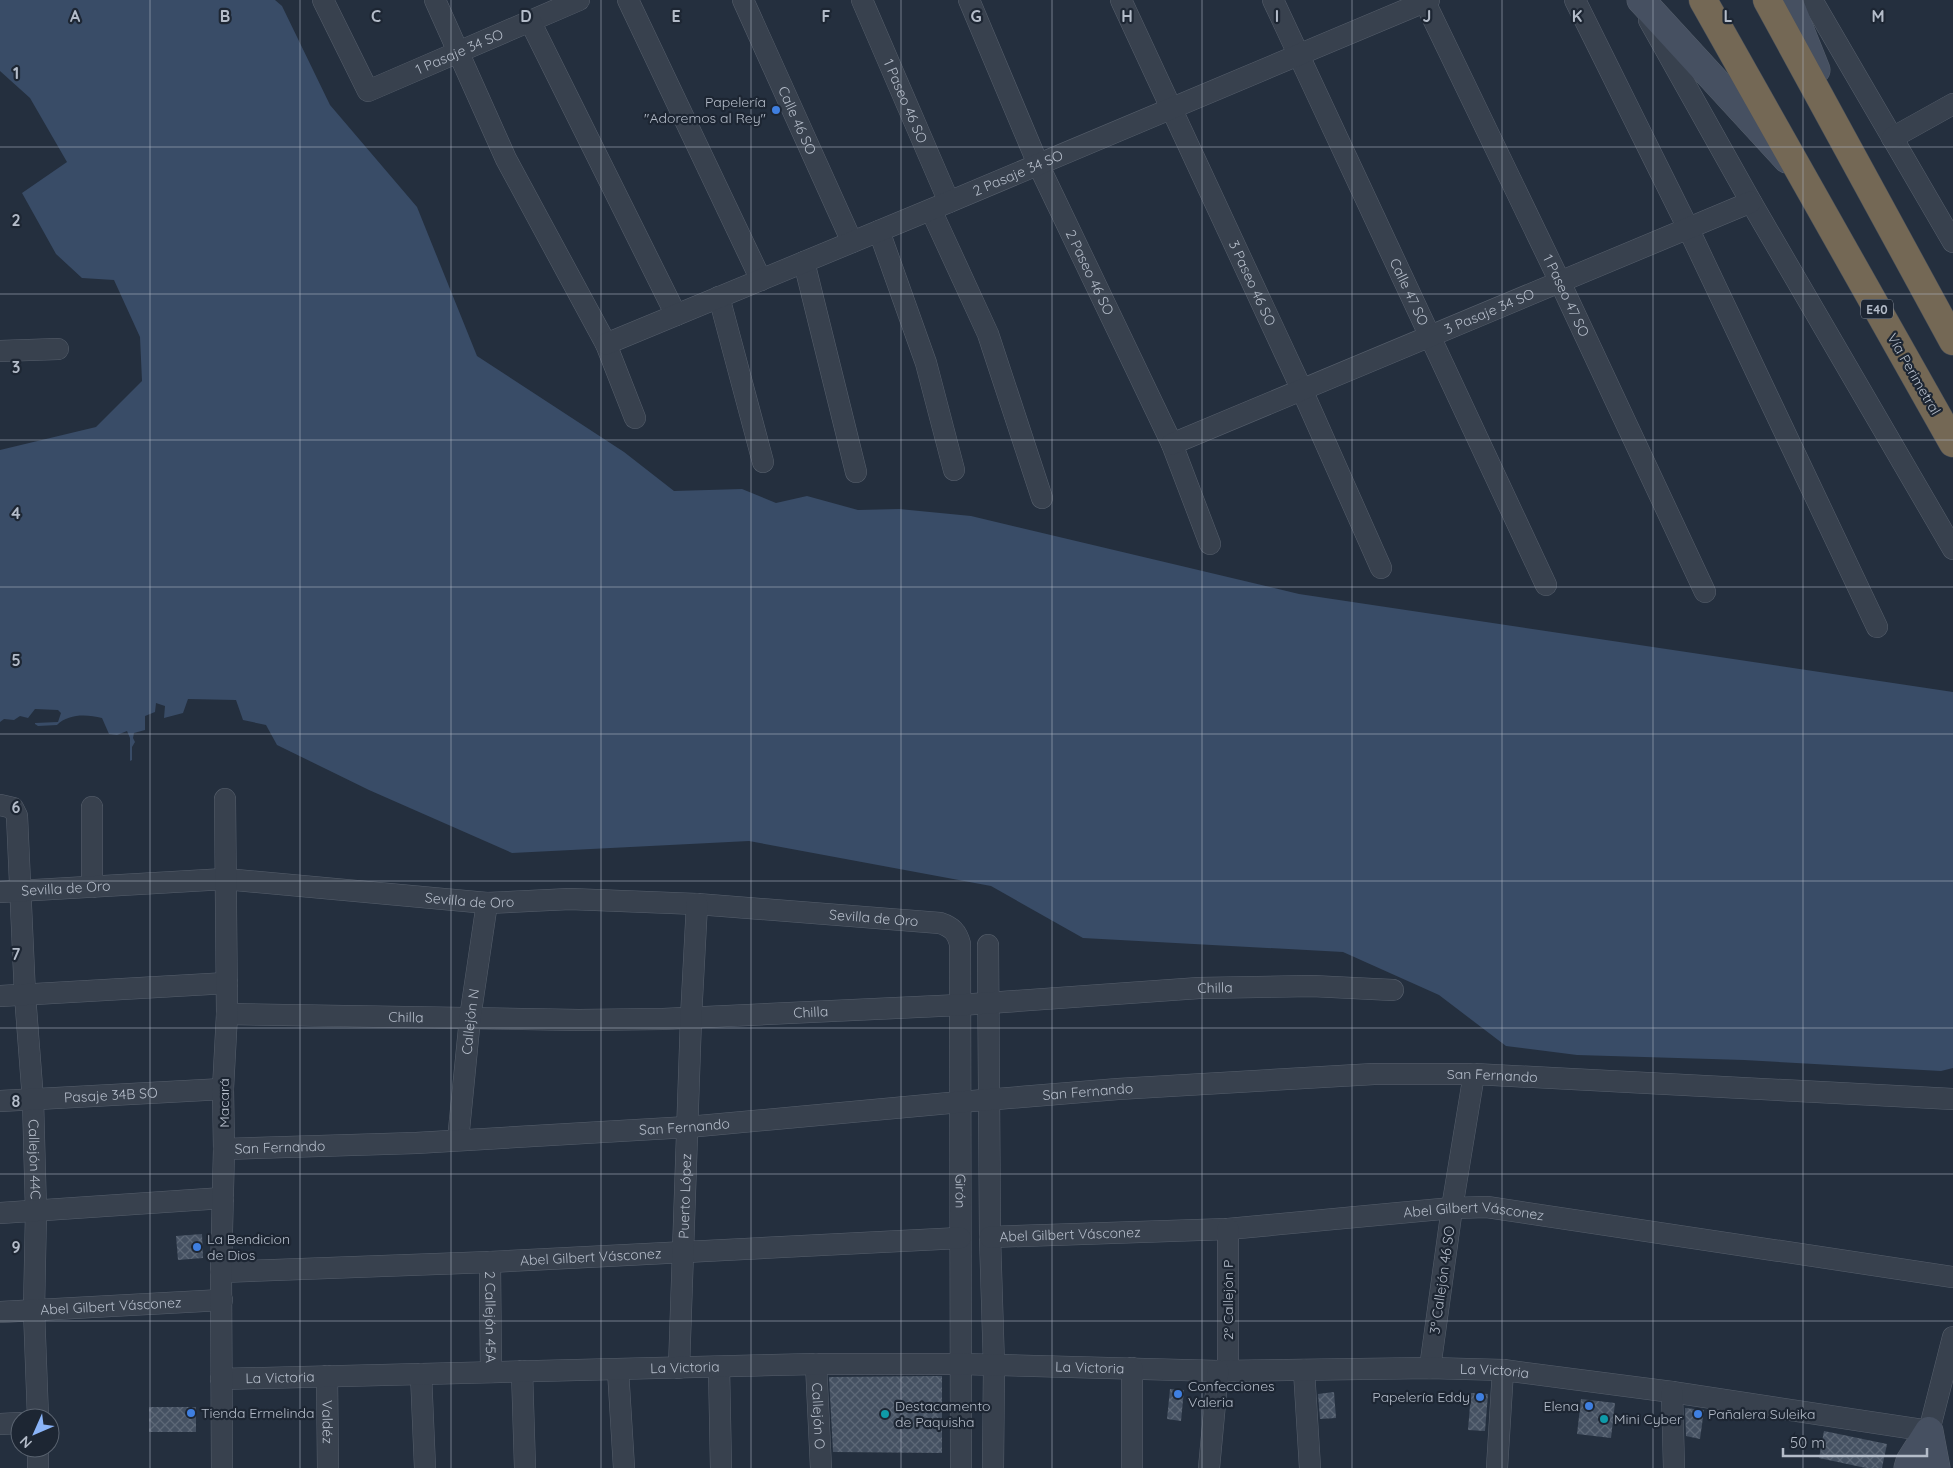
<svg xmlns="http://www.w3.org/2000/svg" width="1953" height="1468" viewBox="0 0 1953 1468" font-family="Quicksand,sans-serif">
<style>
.water{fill:#394c67}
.building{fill:url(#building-cross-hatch)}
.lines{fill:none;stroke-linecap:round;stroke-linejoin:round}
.street-casing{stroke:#565f6c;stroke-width:22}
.secondary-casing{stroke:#565f6c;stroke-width:29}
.highway-casing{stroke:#434c59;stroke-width:29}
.street{stroke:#38414e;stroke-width:21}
.secondary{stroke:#465061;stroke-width:28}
.highway{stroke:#746855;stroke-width:28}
.grid{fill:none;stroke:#b4bcc9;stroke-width:1;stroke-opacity:0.55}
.shop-dot{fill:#3f7fe0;stroke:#1d2633;stroke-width:2}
.culture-dot{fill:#0f9aa8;stroke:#1d2633;stroke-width:2}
.labels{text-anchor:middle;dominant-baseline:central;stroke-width:4.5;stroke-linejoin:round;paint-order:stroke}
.shield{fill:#1d2633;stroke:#878f9c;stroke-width:1}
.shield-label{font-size:12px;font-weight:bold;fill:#b4bcc9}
.street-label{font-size:14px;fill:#b4bcc9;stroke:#1d2633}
.poi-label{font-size:14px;fill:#b4bcc9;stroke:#1d2633;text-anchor:start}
.grid-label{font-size:16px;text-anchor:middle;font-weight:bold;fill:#b4bcc9;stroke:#1d2633;stroke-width:4.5;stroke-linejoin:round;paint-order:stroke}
</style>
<defs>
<pattern id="building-cross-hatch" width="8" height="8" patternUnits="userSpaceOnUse" patternTransform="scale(1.25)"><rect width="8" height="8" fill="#455162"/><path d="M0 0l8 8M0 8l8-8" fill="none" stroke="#5d6877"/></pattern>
</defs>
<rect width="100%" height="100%" fill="#242f3e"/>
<!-- water -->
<path class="water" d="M 0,0 L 275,0 L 282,6 L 330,105 L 417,207 L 477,356 L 624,452 L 674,491 L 742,489 L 776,503 L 807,496 L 858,510 L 899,509 L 971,516 L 1299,594 L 1953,692 L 1953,1068 L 1941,1071 L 1744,1060 L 1577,1055 L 1506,1046 L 1439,995 L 1343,952 L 1083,938 L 991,886 L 749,841 L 512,853 L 369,790 L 277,745 L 266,725 L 243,720 L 236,700 L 188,699 L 183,713 L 164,718 L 165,706 L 156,703 L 155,712 L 145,716 L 145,730 L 134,733 L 133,738 L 135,742 L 132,747 L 132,760 L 130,761 L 130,738 L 127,731 L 117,735 L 109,734 L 102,718 C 86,714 68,714 57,725 L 38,726 L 35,724 L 35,723 L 58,722 L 61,713 L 58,710 L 35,709 L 28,718 L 20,716 L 14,720 L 4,719 L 0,722 L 0,450 L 96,427 L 142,381 L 140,337 L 114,280 L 82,278 L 56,254 L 22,193 L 67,162 L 30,98 L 0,71 Z"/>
<!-- building -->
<path class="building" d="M 202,1234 L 203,1258 L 178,1260 L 176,1236 Z
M 942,1376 L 942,1453 L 833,1452 L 829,1377 Z
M 1170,1389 L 1184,1390 L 1181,1421 L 1167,1419 Z
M 1334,1392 L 1336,1418 L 1320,1419 L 1318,1394 Z
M 1471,1393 L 1488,1394 L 1485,1431 L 1468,1430 Z
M 1581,1399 L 1615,1403 L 1611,1438 L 1577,1434 Z
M 149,1407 L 196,1407 L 196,1432 L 149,1432 Z
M 1685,1408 L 1704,1410 L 1700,1439 L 1686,1436 Z
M 1824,1431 L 1887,1444 L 1882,1468 L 1866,1468 L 1819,1458 Z"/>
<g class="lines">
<defs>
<g id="street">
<path id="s1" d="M 323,0 L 368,91 L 579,0"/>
<path d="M 435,0 L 506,159 L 606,344 L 635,418"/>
<path d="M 628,0 L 761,280"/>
<path id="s2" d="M 743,0 L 852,242"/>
<path id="s3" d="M 862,0 L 949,202"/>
<path id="s4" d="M 969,0 L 1038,164 L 1172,444 L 1210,544"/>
<path id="s5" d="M 1121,0 L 1302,390 L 1381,568"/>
<path id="s6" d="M 1273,0 L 1546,585"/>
<path id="s7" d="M 1424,0 L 1560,282 L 1705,592"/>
<path d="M 1575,0 L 1688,228 L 1877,627"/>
<path d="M 1812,0 L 1953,242"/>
<path d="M 1649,20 L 1751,202 L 1953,549"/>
<path d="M 530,21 L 676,315"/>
<path d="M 1892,138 L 1953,104"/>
<path d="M 931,210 L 988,334 L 1042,498"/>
<path d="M 879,231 L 926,363 L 954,470"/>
<path d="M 804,262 L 856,472"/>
<path d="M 719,297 L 763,462"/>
<path id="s8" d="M 606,344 L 949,202 L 1429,0"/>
<path d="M 0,351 L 58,349"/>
<path id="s9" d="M 1172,444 L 1751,202"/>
<path id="s10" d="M 0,805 L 13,808 L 17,816 L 25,995 L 33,1100 L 36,1212 L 34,1310 L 38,1418"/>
<path d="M 92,887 L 92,807"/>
<path id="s11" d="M 0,892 L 225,879 L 487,903 L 570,899 L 697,904 L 940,923 C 952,927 957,932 960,944 L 961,1468"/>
<path d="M 988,945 L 990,1237 L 994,1366 L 993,1468"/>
<path d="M 0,996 L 227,983"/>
<path id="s12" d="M 227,1014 L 579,1020 L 663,1019 L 960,1005 L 1199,988 L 1312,986 L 1393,990"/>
<path id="s13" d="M 0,1101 L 223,1089"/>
<path id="s14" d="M 458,1140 L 470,1018 L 487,903"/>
<path id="s15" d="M 224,1149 L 416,1143 L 688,1127 L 960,1102 L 1118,1089 L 1374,1074 L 1474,1074 L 1953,1099"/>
<path d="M 0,1213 L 223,1198"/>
<path id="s16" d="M 990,1237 L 1228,1229 L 1452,1208 L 1487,1207 L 1953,1277"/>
<path id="s17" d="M 490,1262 L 491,1372"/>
<path id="s18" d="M 221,1272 L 490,1262 L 960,1238"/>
<path id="s19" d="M 0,1312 L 222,1300"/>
<path id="s20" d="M 816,1364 L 821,1468"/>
<path d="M 719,1367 L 721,1468"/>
<path id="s21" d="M 679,1368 L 691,1018 L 697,904"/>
<path d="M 1430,1368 L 1452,1208 L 1474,1074"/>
<path d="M 618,1370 L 624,1468"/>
<path d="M 1304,1370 L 1310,1468"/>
<path d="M 522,1371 L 525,1468"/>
<path d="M 1228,1371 L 1228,1229"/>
<path d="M 421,1374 L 425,1468"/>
<path id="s22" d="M 327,1376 L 328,1468"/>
<path id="s23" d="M 221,1379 L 816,1364 L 961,1364 L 1218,1371 L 1430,1368 L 1503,1370 L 1672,1392 L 1929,1431 L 1953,1337"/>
<path d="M 1672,1392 L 1674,1468"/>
<path d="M 0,1424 L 20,1423"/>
<path d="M 38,1448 L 38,1468"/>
<path d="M 222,1468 L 221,1272 L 224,1149 L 223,1089 L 227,1014 L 225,799"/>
<path d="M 1132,1468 L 1132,1368"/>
<path d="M 1209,1468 L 1218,1371"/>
<path d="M 1497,1468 L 1503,1370"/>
</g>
<path id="secondary" d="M 1641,0 L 1787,159
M 1788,0 L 1816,70
M 1929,1431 L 1936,1468
M 1908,1468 L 1910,1461 L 1929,1431"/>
<path id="highway" d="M 1703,0 L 1953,443
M 1767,0 L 1953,341"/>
</defs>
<!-- street casing -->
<use href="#street" class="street-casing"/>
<!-- secondary casing -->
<use href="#secondary" class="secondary-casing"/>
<!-- highway casing -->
<use href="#highway" class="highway-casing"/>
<!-- street -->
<use href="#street" class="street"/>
<!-- secondary -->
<use href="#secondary" class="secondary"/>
<!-- highway -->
<use href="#highway" class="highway"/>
</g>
<!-- grid -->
<path class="grid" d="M 150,0 L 150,1468M 300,0 L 300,1468M 451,0 L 451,1468M 601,0 L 601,1468M 751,0 L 751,1468M 901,0 L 901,1468M 1052,0 L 1052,1468M 1202,0 L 1202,1468M 1352,0 L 1352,1468M 1502,0 L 1502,1468M 1653,0 L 1653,1468M 1803,0 L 1803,1468M 0,147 L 1953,147M 0,294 L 1953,294M 0,440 L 1953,440M 0,587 L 1953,587M 0,734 L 1953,734M 0,881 L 1953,881M 0,1028 L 1953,1028M 0,1174 L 1953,1174M 0,1321 L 1953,1321"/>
<!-- markers -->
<g class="shop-dot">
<circle cx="776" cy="110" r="5"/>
<circle cx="197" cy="1247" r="5"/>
<circle cx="1178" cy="1394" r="5"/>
<circle cx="1480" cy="1397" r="5"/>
<circle cx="1589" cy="1406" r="5"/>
<circle cx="191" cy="1413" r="5"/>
<circle cx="1698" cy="1414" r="5"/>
</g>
<g class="culture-dot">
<circle cx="885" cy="1414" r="5"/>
<circle cx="1604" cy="1419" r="5"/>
</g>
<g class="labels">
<!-- shield labels -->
<rect class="shield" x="1861" y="299.5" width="32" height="19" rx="4"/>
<g class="shield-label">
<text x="1877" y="309">E40</text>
</g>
<!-- street labels -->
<g class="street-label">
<text stroke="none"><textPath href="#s1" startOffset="201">1 Pasaje 34 SO</textPath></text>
<text stroke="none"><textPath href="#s3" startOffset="110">1 Paseo 46 SO</textPath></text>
<text stroke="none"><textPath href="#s2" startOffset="132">Calle 46 SO</textPath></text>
<text stroke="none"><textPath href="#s8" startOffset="446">2 Pasaje 34 SO</textPath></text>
<text stroke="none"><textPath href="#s4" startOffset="298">2 Paseo 46 SO</textPath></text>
<text stroke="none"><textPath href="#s5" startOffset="312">3 Paseo 46 SO</textPath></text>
<text stroke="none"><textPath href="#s6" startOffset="322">Calle 47 SO</textPath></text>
<text stroke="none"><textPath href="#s7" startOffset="328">1 Paseo 47 SO</textPath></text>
<text stroke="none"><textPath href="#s9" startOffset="344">3 Pasaje 34 SO</textPath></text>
<text transform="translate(1914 374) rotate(60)">Vía Perimetral</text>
<text stroke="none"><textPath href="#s11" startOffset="66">Sevilla de Oro</textPath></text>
<text stroke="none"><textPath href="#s11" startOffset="471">Sevilla de Oro</textPath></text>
<text stroke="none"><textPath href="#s11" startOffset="876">Sevilla de Oro</textPath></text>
<text stroke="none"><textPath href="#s12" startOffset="989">Chilla</textPath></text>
<text stroke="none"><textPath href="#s12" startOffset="584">Chilla</textPath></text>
<text stroke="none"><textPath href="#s12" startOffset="179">Chilla</textPath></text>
<text stroke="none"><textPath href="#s14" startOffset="119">Callejón N</textPath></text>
<text stroke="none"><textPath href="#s15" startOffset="1271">San Fernando</textPath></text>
<text stroke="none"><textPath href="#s15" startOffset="866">San Fernando</textPath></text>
<text stroke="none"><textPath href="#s13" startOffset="111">Pasaje 34B SO</textPath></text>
<text transform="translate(224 1103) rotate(-90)">Macará</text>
<text stroke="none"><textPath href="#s15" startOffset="461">San Fernando</textPath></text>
<text stroke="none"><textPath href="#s15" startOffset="56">San Fernando</textPath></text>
<text stroke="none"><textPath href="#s10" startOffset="366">Callejón 44C</textPath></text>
<text stroke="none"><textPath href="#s11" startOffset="1220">Girón</textPath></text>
<text stroke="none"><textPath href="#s21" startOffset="172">Puerto López</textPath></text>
<text stroke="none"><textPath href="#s16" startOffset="485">Abel Gilbert Vásconez</textPath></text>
<text stroke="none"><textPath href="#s16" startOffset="80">Abel Gilbert Vásconez</textPath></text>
<text stroke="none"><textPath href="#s18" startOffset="370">Abel Gilbert Vásconez</textPath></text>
<text transform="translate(1442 1280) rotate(-82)">3º Callejón 46 SO</text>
<text transform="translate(1228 1300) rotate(-90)">2° Callejón P</text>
<text stroke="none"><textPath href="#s19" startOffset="111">Abel Gilbert Vásconez</textPath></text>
<text stroke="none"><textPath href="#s17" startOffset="55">2 Callejón 45A</textPath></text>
<text stroke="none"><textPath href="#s23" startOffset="464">La Victoria</textPath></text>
<text stroke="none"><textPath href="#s23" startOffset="869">La Victoria</textPath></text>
<text stroke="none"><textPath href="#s23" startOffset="1274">La Victoria</textPath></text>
<text stroke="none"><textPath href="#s23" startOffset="59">La Victoria</textPath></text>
<text stroke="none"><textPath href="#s20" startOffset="52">Callejón O</textPath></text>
<text stroke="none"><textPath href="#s22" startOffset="46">Valdéz</textPath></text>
</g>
<!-- poi labels -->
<g class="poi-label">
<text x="766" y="102" text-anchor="end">Papelería<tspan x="766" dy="16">"Adoremos al Rey"</tspan></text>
<text x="207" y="1239">La Bendicion<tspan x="207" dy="16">de Dios</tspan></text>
<text x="1188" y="1386">Confecciones<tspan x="1188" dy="16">Valeria</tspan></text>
<text x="1470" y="1397" text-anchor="end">Papelería Eddy</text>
<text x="895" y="1406">Destacamento<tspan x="895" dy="16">de Paquisha</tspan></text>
<text x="1579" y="1406" text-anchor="end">Elena</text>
<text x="201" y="1413">Tienda Ermelinda</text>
<text x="1708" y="1414">Pañalera Suleika</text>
<text x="1614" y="1419">Mini Cyber</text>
</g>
</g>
<g class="grid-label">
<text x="75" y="22">A</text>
<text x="225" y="22">B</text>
<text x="376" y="22">C</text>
<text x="526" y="22">D</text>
<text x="676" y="22">E</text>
<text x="826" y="22">F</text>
<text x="976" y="22">G</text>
<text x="1127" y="22">H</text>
<text x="1277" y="22">I</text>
<text x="1427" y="22">J</text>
<text x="1577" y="22">K</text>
<text x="1728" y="22">L</text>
<text x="1878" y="22">M</text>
<text x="16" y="79">1</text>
<text x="16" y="226">2</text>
<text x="16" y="373">3</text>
<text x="16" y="519">4</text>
<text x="16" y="666">5</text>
<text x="16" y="813">6</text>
<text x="16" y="960">7</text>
<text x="16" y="1107">8</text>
<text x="16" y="1253">9</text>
</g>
<!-- north arrow -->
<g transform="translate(35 1433) rotate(225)"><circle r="24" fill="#1d2633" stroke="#59626f"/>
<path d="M0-4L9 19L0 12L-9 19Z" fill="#8ab4f8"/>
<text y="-8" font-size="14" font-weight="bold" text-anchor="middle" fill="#b4bcc9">N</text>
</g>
<!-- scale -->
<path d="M1783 1448v8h144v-8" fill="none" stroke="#b4bcc9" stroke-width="2.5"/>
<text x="1790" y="1448" font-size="15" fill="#b4bcc9" stroke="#1d2633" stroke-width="4" paint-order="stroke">50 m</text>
</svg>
